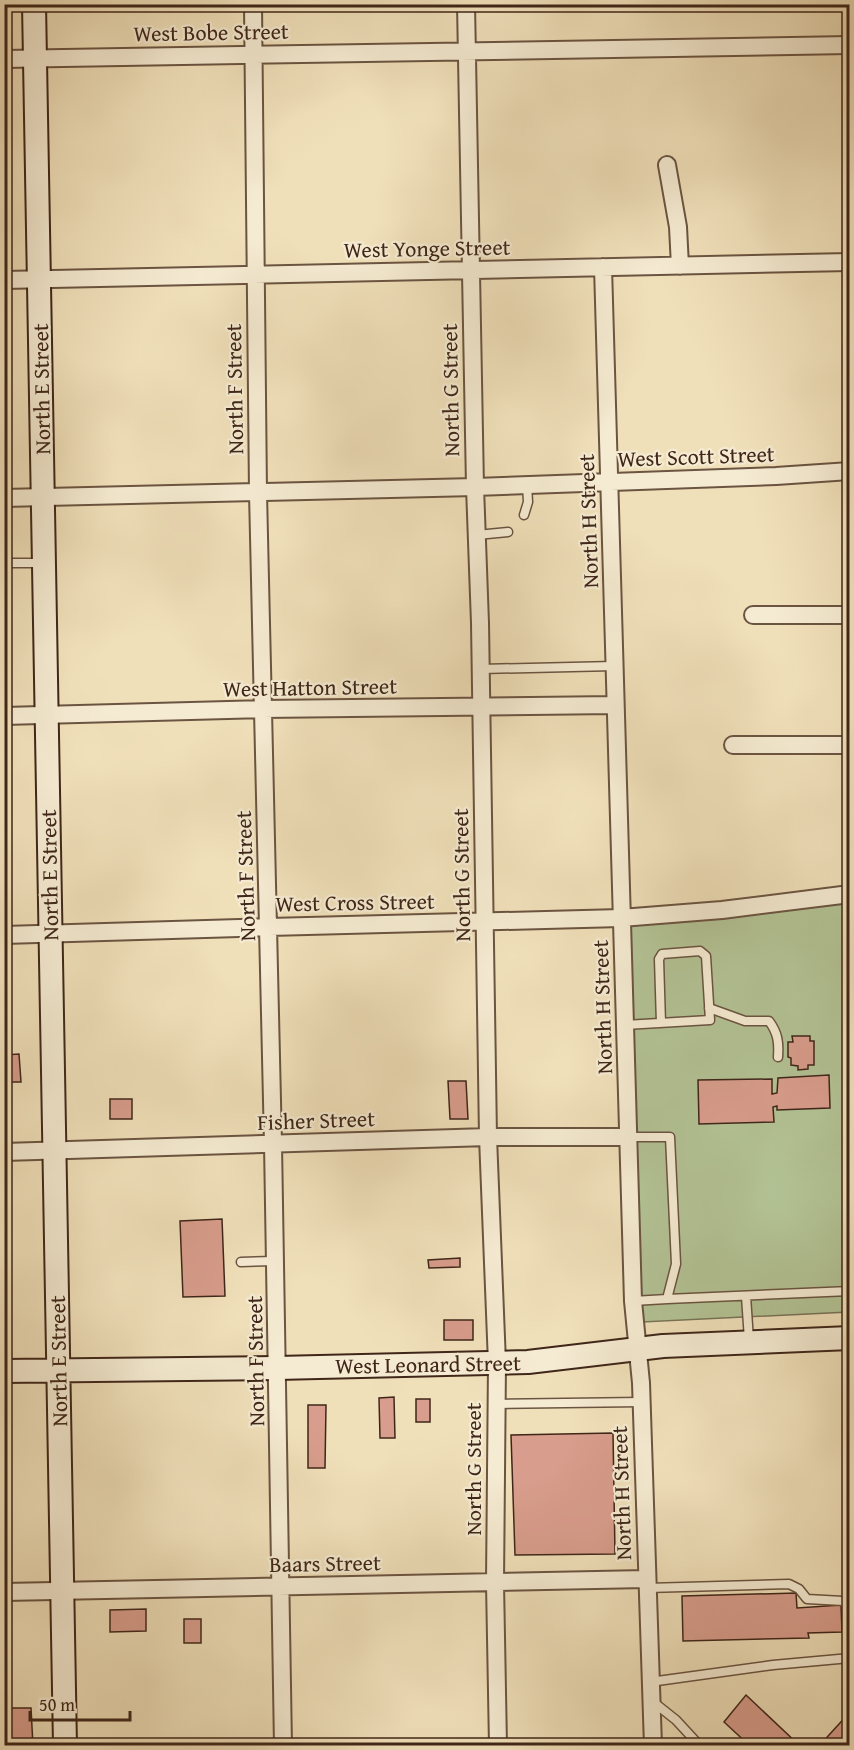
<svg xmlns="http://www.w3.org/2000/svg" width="854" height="1750" viewBox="0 0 854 1750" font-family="'Gentium Book Plus',serif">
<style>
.green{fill:#b3c395;stroke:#797457;stroke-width:1.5}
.building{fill:#d89d8c;stroke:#3f2619;stroke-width:1.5}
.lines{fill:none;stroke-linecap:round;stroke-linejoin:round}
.lane-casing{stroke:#6b5441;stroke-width:11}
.street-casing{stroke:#6b5441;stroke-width:20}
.secondary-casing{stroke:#3f2619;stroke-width:26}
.lane{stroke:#f5ebd2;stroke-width:8}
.street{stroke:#f5ebd2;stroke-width:16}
.secondary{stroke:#f5ebd2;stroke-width:22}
.labels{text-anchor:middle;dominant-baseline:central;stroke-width:4.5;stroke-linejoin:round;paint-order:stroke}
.street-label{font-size:22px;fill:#3f2619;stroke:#f5ebd2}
</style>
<rect width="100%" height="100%" fill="#f0e0ba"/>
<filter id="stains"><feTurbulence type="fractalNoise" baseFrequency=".00333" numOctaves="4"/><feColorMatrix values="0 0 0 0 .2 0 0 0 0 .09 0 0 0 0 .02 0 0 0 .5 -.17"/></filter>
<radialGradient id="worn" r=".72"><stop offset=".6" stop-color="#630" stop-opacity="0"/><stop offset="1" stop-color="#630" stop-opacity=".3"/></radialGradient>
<!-- green -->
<path class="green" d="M 849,902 L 849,1312 L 642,1322 L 629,926 L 723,918 Z"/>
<!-- building -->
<path class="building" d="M 792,1036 L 810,1036 L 810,1041 L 814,1041 L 814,1065 L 808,1065 L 808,1069 L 798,1070 L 798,1066 L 791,1065 L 791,1058 L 788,1057 L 788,1042 L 793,1042 Z
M 19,1054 L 21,1082 L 4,1082 L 4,1055 Z
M 829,1075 L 830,1108 L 777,1110 L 777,1106 L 773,1107 L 774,1122 L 699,1124 L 698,1080 L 772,1079 L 772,1094 L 777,1093 L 778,1078 Z
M 448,1081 L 466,1081 L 468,1119 L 450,1119 Z
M 110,1099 L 132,1099 L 132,1119 L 110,1119 Z
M 222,1219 L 225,1296 L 183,1297 L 180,1221 Z
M 460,1258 L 460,1267 L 429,1268 L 428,1260 Z
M 444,1320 L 473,1320 L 473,1340 L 444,1340 Z
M 394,1397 L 395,1438 L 380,1438 L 379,1398 Z
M 416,1399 L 430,1399 L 430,1422 L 416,1422 Z
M 308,1405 L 326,1405 L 325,1468 L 308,1468 Z
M 613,1433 L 615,1554 L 515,1555 L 511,1435 Z
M 796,1593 L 797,1608 L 841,1605 L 842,1632 L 808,1633 L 809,1638 L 683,1641 L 682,1596 Z
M 146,1609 L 146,1631 L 110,1632 L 110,1610 Z
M 184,1619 L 201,1619 L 201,1643 L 184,1643 Z
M 746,1695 L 800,1746 L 750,1746 L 724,1722 Z
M 4,1708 L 31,1708 L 33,1746 L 4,1746 Z
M 850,1712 L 850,1746 L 819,1746 Z"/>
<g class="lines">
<defs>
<path id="lane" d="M 524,515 L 528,502 L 527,485
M 477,535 L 508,532
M 4,563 L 43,563
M 481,669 L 614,666
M 709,1008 L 745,1021 L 769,1021 C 778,1033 779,1043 778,1057
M 625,1025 L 710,1020 L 706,956 L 700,951 L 662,954 L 659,959 L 661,1023
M 629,1137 L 670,1137 L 676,1264 L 667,1299 L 633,1301
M 241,1262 L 275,1261
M 746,1296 L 749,1340
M 667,1299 L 850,1291
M 496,1404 L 641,1402
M 647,1588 L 789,1584 L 799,1589 L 807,1599 L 843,1601 C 852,1611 849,1633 850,1646
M 650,1682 L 773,1665 L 850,1658
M 652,1701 L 676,1720 L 700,1746"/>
<path id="street" d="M 253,4 L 258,493 L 273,1144 L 283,1746
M 466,4 L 475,487 L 480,623 L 488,1137 L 497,1363 L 495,1583 L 498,1746
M 4,59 L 850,45
M 667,165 L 678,227 L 680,266
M 603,267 L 633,1301 L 641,1383 L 653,1746
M 4,280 L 850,262
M 4,498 L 475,487 L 776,476 L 850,471
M 753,615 L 850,615
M 4,716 L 262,709 L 615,705
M 733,745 L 850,745
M 4,935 L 269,927 L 621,918 L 722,910 L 850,894
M 4,1152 L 488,1137 L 629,1137
M 4,1592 L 646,1579"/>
<path id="secondary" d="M 34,4 L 65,1746
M 4,1371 L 277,1368 L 528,1362 L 663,1346 L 850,1338"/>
</defs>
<!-- lane casing -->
<use href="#lane" class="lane-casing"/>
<!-- street casing -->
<use href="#street" class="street-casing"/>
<!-- secondary casing -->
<use href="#secondary" class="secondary-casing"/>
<!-- lane -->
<use href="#lane" class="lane"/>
<!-- street -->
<use href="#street" class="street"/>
<!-- secondary -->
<use href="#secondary" class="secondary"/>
</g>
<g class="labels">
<!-- street labels -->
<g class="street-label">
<text transform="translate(211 32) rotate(-1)">West Bobe Street</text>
<text transform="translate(427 248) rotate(-1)">West Yonge Street</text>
<text transform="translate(41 389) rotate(-91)">North E Street</text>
<text transform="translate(234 389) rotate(-91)">North F Street</text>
<text transform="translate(450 390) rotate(-91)">North G Street</text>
<text transform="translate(696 456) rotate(-2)">West Scott Street</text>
<text transform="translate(588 521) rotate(-92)">North H Street</text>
<text transform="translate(310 687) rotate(-1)">West Hatton Street</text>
<text transform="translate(49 875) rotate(-91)">North E Street</text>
<text transform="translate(461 875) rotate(-91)">North G Street</text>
<text transform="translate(245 876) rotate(-92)">North F Street</text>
<text transform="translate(355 902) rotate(-1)">West Cross Street</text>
<text transform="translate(602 1007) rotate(-92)">North H Street</text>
<text transform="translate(316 1120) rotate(-2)">Fisher Street</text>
<text transform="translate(58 1361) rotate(-91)">North E Street</text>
<text transform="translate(255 1361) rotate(-91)">North F Street</text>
<text transform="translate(428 1364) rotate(-1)">West Leonard Street</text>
<text transform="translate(473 1469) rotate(-90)">North G Street</text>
<text transform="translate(621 1493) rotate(-92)">North H Street</text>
<text transform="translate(325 1563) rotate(-1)">Baars Street</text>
</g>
</g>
<!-- margin -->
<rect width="854" height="1750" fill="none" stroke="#f0e0ba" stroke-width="24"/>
<rect x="6" y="6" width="842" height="1738" fill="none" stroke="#3f2619" stroke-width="3"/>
<rect x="12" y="12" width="830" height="1726" fill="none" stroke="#3f2619" stroke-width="1.5"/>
<!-- scale -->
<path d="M30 1711v9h100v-9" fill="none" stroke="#3f2619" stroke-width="3"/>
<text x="39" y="1711" font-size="18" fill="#3f2619" stroke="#f5ebd2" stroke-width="4.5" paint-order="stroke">50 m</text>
<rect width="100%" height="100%" filter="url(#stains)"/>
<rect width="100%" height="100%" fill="url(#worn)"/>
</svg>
